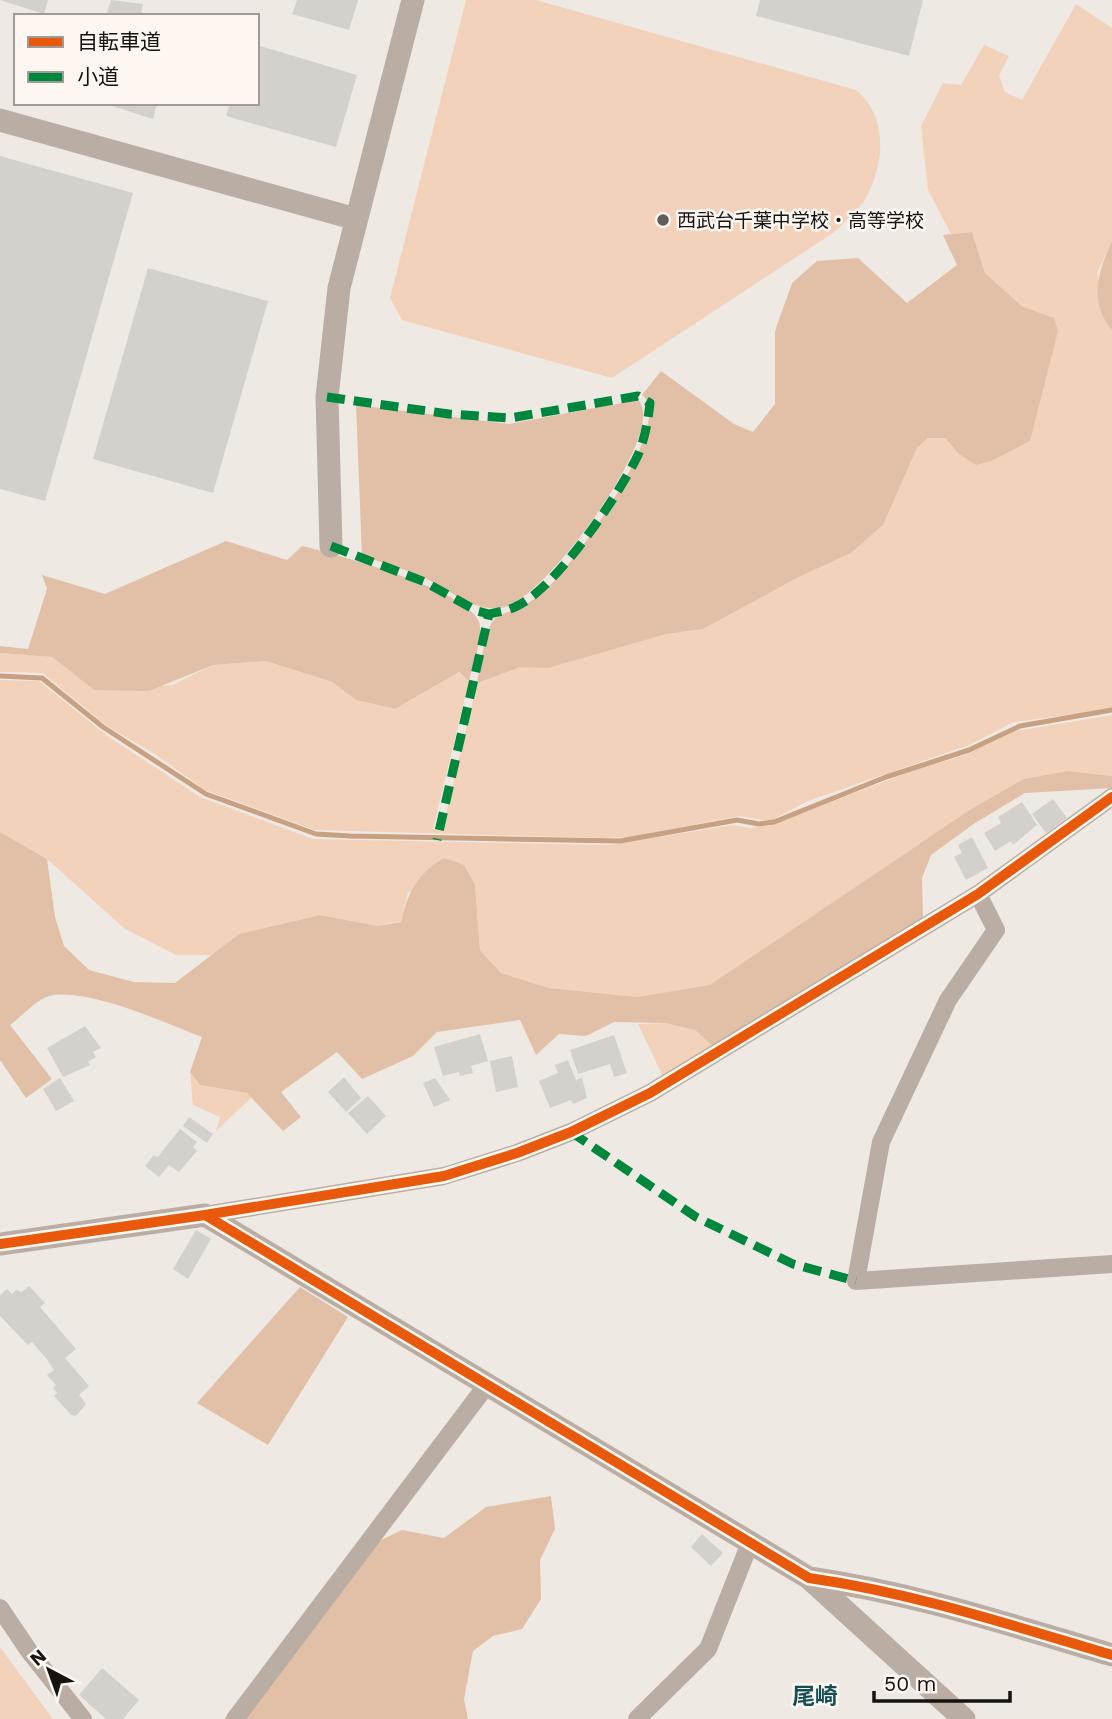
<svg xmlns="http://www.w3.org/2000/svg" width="1112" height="1719" viewBox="0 0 1112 1719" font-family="'Work Sans','Noto Sans JP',sans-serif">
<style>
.green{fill:#f2d2bb}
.forest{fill:#e1c0a7}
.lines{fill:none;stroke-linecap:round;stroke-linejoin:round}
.stream{stroke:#c8a082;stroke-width:5}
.building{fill:#d4d0cb}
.minor{stroke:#baaea4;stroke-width:18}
.tertiary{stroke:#baaea4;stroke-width:23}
.quiet{stroke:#00873e;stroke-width:9;stroke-dasharray:18 9;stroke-linecap:butt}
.cycleway-casing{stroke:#fef6f1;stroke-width:15}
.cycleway{stroke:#e8590c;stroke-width:10}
.poi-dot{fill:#625d5a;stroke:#fef6f1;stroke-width:2.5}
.labels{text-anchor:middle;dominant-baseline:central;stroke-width:5;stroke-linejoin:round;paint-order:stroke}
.poi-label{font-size:19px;fill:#16120f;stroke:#fef6f1;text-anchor:start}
.quarter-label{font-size:23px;font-weight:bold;fill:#134f56;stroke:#fef6f1}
</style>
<rect width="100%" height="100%" fill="#efe9e4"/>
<!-- green -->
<path class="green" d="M 466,0 L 536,0 L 856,90 C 889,117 885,166 864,201 C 856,213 843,223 833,233 L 612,378 L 402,320 L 390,298 Z
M 1076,4 L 1112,28 L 1112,241 L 1097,273 L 1112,330 L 1112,709 L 1014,722 L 969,745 L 808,801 L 770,821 L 739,816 L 631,837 L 603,838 L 315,830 L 205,790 L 155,754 L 107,726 L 43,673 L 0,672 L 0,653 L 52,657 L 94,690 L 172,685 L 213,665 L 266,661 L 332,682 L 356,700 L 395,709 L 459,672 L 469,681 L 433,829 L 442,830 L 477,683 L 521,667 L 545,667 L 666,634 L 703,629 L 797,578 L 851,553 L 883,525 L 917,448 L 928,438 L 945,438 L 959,454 L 1023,307 L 985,273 L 972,232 L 951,234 L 928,190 L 921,126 L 943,83 L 961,85 L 984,45 L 1009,56 L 999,75 L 1005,92 L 1022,100 Z
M 0,680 L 39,681 L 106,735 L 200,797 L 313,839 L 609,845 L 733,825 L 750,828 L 771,825 L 915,770 L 965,755 L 1016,731 L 1112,715 L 1112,776 L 1069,771 L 917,845 L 710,986 L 638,997 L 549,988 L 501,973 L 480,950 L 475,885 L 408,892 L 401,921 L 378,926 L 320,915 L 239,934 L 212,955 L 176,955 L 125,929 L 47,859 L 0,832 Z
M 665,1023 L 695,1030 L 715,1048 L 664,1079 L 638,1024 Z
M 190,1072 L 200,1085 L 247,1093 L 252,1097 L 216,1131 L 220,1117 L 193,1105 Z
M 0,1647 L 53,1719 L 0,1719 Z"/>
<!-- forest -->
<path class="forest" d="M 972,232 L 985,273 L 1023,307 L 1054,318 L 1058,331 L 1030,441 L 991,461 L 976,465 L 959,454 L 945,438 L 928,438 L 917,448 L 883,525 L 851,553 L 797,578 L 703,629 L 666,634 L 548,668 L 521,667 L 477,683 C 480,668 485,631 493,621 C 500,612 513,612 522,607 C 531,602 540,594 548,587 C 573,566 677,421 642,395 L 661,371 L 734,424 L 753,432 L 775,404 L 775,331 L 792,283 L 817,261 L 858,258 L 907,303 L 957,265 L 943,235 Z
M 1112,241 L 1112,330 C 1088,301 1098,272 1112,241 Z
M 638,400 C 670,430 546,597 505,607 C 475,614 452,591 427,579 C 407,569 383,563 362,556 L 356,405 L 509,424 Z
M 226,541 L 287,560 L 302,546 C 335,554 469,590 479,622 C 484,638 472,665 469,681 L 459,672 L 395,709 L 356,700 L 332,682 L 266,661 L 213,665 L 149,691 L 94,690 L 52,657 L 0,653 L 0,646 L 28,649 L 47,589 L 42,575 L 105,594 Z
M 1069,771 L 1112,776 L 1112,788 L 1025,793 L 975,823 L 931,855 L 922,878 L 923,920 L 715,1048 L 695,1030 L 665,1023 L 614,1022 L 586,1036 L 559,1034 L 536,1055 L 520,1020 L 437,1032 L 413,1056 L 362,1079 L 337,1052 L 281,1092 L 301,1117 L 283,1131 L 247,1093 L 200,1085 L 190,1072 L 202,1037 C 166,1023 86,987 49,996 C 36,1000 21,1017 10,1025 L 52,1079 L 26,1098 L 0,1060 L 0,832 L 47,859 L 55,917 L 64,946 L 89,970 L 134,982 L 175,983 L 239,934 L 320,915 L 378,926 L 401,922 C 408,892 417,874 444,858 L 464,865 L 475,885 L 480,950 L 501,973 L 549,988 L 638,997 L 710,985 L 968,811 L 1024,779 Z
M 300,1287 L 348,1317 L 268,1445 L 197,1403 Z
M 551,1496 L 555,1529 L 540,1560 L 541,1599 L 522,1629 L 493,1636 L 473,1651 L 464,1699 L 468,1719 L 224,1719 L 338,1593 L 381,1540 L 402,1530 L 444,1538 L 486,1507 Z"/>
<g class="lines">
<!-- stream -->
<path class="stream" d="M 0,676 L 42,678 L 103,727 L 206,794 L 316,834 L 350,836 L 620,841 L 737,820 L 759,824 L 774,822 L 886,777 L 969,750 L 1020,726 L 1112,710"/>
</g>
<!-- building -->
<path class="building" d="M 0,0 L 48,0 L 44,14 Z
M 111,0 L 143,4 L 141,12 L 151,16 L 106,16 Z
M 297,0 L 358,0 L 349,30 L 292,14 Z
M 760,0 L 923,0 L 909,56 L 756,16 Z
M 257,45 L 357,75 L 336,147 L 226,116 L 230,103 L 257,103 Z
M 103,103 L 157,103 L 153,119 Z
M 0,156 L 133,193 L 45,501 L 0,489 Z
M 148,268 L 268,301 L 213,493 L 93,459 Z
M 1053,799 L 1067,818 L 1046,833 L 1032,814 Z
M 1022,802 L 1037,825 L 1013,845 L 1011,841 L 995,851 L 984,833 L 1001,823 L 998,817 Z
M 972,837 L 988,868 L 966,880 L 954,857 L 962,853 L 958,845 Z
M 85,1026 L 101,1048 L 93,1052 L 96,1057 L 88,1062 L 90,1065 L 63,1077 L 47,1048 Z
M 480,1034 L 488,1061 L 471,1066 L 473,1073 L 460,1076 L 459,1072 L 443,1076 L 434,1047 Z
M 614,1035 L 627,1073 L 614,1077 L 610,1064 L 578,1074 L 570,1050 Z
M 512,1056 L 518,1087 L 496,1092 L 490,1061 Z
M 568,1060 L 576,1080 L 582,1077 L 587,1098 L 573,1104 L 571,1100 L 550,1108 L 539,1081 L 558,1073 L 555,1065 Z
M 344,1077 L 361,1098 L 346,1112 L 328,1092 Z
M 60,1078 L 74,1101 L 56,1111 L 43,1089 Z
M 435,1078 L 450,1100 L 434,1107 L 423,1083 Z
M 368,1096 L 386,1116 L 367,1134 L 348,1113 Z
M 189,1117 L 213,1134 L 207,1143 L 183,1126 Z
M 180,1129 L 197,1142 L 193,1147 L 197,1151 L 179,1172 L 169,1165 L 159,1177 L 145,1166 L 154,1155 L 157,1158 Z
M 196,1230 L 211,1239 L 188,1279 L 173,1269 Z
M 29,1286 L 45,1303 L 40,1307 L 76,1349 L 65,1358 L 89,1386 L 79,1395 L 86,1404 L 76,1416 L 71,1415 L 54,1396 L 57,1393 L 53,1388 L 56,1385 L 47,1375 L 54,1370 L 46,1358 L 32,1342 L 28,1345 L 0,1316 L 0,1295 L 7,1289 L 12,1294 L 16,1290 L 22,1292 Z
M 702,1534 L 723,1553 L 711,1566 L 691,1547 Z
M 102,1668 L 139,1700 L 123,1719 L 106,1719 L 79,1695 Z"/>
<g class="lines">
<!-- minor -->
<path class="minor" d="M 978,894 L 996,930 L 948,1000 L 881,1142 L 856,1281 L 1112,1264
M 205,1215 L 444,1176 L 517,1153 L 571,1132 L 650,1093 L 978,894 L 1112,797
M 0,1608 L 29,1651 L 83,1719
M 235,1719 L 486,1386
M 637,1719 L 708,1649 L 750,1543"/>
<!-- tertiary -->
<path class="tertiary" d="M 0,120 L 356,219
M 331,546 L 327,397 L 339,288 L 413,0
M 0,1244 L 205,1215 L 809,1578 C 914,1593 1010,1625 1112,1655
M 809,1578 L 964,1719"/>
<!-- quiet -->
<path class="quiet" d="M 327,397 L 449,414 L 510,418 L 638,396 L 650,403 C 648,421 645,438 638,455 C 619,495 555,590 515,607 C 507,611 497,612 489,614 L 437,840
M 331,546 L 425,582 L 477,611 L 489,614
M 571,1132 L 696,1217 L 793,1264 L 856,1281"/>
<defs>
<path id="cycleway" d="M 205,1215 L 444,1176 L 517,1153 L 571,1132 L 650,1093 L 978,894 L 1112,797
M 0,1244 L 205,1215 L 809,1578 C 914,1593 1010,1625 1112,1655"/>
</defs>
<!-- cycleway casing -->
<use href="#cycleway" class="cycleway-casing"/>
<!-- cycleway -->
<use href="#cycleway" class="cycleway"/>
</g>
<!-- markers -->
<circle class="poi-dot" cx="663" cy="220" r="7"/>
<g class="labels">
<!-- poi labels -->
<g class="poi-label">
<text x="677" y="220">西武台千葉中学校・高等学校</text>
</g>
<!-- quarter labels -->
<g class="quarter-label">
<text x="815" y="1696">尾崎</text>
</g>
</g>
<!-- legend -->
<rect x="14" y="14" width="245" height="91" fill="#fef6f1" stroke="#a19b97" stroke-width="2"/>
<rect x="28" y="37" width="35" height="10" fill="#e8590c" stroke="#a19b97" stroke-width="2"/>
<text x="77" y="49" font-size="21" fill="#16120f">自転車道</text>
<rect x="28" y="72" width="35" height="10" fill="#00873e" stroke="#a19b97" stroke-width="2"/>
<text x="77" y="84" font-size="21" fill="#16120f">小道</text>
<!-- north arrow -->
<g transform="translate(49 1670) rotate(319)" stroke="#fef6f1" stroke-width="5" paint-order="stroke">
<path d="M0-5L12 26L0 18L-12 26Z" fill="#16120f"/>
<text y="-10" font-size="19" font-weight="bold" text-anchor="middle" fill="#16120f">N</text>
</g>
<!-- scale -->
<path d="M874 1691v10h136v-10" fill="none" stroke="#16120f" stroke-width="3.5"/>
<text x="884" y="1691" font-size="21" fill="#16120f" stroke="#fef6f1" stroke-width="5" paint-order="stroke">50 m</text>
</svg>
